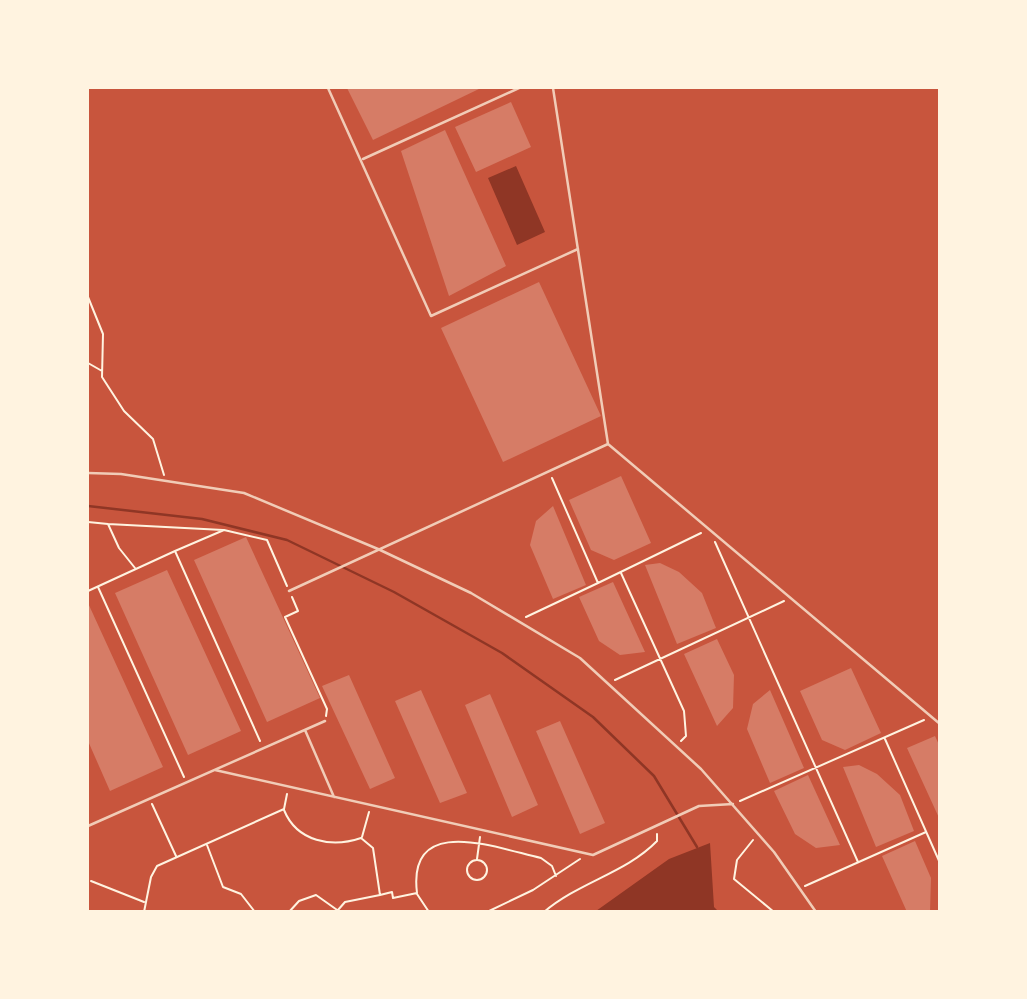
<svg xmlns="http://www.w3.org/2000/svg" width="1027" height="999" viewBox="0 0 1027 999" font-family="'Archivo Narrow',sans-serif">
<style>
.water{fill:#8f3625}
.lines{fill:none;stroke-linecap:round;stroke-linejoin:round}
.stream{stroke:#8f3625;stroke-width:2.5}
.building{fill:#d67c66}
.path{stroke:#fff3e0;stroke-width:2}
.service{stroke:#f1ccb7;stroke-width:2.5}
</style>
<rect width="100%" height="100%" fill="#c8553d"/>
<!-- water -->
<path class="water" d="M 516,166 L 545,232 L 517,245 L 488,178 Z
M 710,843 L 714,907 L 718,911 L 596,911 L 669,859 Z"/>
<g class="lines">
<!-- stream -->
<path class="stream" d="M 88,506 L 202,519 L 287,540 L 394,592 L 502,653 L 593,717 L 654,776 L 697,847"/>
</g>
<!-- building -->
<path class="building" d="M 347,88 L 481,88 L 373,140 Z
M 511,102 L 531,147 L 476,172 L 455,127 Z
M 445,130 L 506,266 L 449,296 L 401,151 Z
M 539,282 L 601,416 L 503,462 L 441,328 Z
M 621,476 L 651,543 L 614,560 L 591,550 L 569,500 Z
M 553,506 L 586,585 L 553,599 L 530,545 L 536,521 Z
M 246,537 L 320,698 L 267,722 L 194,560 Z
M 660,563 L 679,572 L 702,593 L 716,628 L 677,644 L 645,565 Z
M 167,570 L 241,731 L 188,755 L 115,593 Z
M 613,582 L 645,652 L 620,655 L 599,641 L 579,597 Z
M 88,603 L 163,767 L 110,791 L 88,741 Z
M 717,639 L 734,675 L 733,708 L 717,726 L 684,654 Z
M 851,668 L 881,733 L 845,750 L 822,740 L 800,691 Z
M 349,675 L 395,778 L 370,789 L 322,686 Z
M 421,690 L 467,793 L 440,803 L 395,701 Z
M 770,690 L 804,768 L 770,783 L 747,729 L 753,704 Z
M 490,694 L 538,805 L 512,817 L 465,705 Z
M 560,721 L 605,823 L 580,834 L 536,731 Z
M 935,736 L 940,747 L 940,820 L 907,748 Z
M 859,765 L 877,774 L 900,795 L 914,831 L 876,847 L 843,767 Z
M 808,775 L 840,845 L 816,848 L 795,834 L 774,791 Z
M 915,841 L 931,878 L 930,912 L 907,912 L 882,856 Z"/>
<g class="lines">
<!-- path -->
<path class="path" d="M 88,297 L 103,334 L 102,377 L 124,411 L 153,439 L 164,475
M 88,363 L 102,371
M 88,522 L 108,524 L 119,548 L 135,568
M 108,524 L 223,530
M 715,542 L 858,862
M 175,551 L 224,530 L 267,540 L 287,586
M 621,573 L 684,711 L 686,736 L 681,741
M 598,583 L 701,533
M 98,587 L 184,777
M 88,591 L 175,551 L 260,741
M 292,597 L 298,611 L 285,617 L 327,709 L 326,716
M 526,617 L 598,583 L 552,478
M 615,680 L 784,601
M 885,739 L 940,863
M 740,801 L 924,720
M 152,804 L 176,856
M 284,810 C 297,842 332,848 361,838 L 373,848 L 380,895 L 345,902 L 338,910
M 362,837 L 369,812
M 753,840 L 737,860 L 734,879 L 774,912
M 207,845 L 223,887 L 241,894 L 255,912
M 477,859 L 480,837
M467 870a10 10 0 1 1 20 0a10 10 0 1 1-20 0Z
M 91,881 L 144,902
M 805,886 L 926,832
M 417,894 L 429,912
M 380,895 L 392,892 L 393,898 L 417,893 C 407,813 496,848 541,858 L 552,866 L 556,876
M 144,912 L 151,877 L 157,866 L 284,809 L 287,794
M 289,912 L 299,901 L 316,895 L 340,912
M 487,912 L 533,890 L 580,859
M 544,912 C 579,882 626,873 657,841 L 657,834"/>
<!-- service -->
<path class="service" d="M 328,88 L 431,316 L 578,249
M 553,88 L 608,444 L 940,724
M 363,159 L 519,88
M 88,473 L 121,474 L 244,493 L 378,549 L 471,593 L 580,658 L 701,769 L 774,852 L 816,912
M 289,591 L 608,444
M 305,730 L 334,797
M 215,770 L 593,855 L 699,806 L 733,804
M 88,826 L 325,721"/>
</g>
<!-- border -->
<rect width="1027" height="999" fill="none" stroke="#fff3e0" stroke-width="178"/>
</svg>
